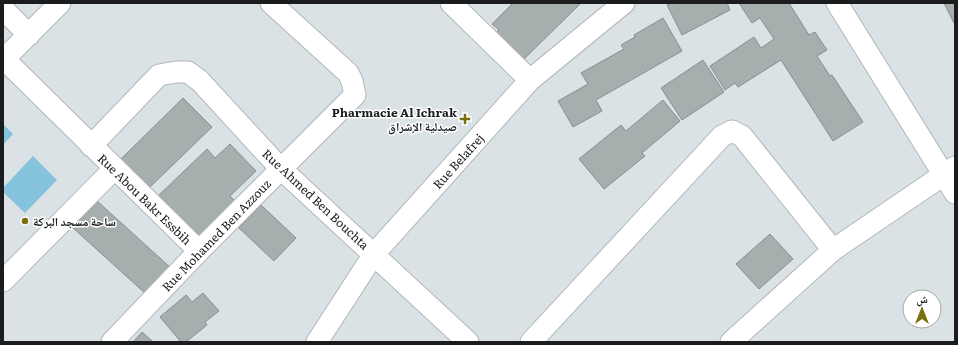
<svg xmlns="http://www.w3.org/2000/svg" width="958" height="345" viewBox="0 0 958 345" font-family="Literata,'Noto Naskh Arabic',serif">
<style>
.green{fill:#85c3dd}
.building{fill:#a6aeae;stroke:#888f90}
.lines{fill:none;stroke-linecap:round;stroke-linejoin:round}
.minor-casing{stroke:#b1b7ba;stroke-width:23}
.minor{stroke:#fff;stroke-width:21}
.poi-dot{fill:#786f0f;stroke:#fff;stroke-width:1.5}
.labels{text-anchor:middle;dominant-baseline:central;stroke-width:3;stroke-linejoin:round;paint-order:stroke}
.poi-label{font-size:12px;font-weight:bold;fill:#1a1c1d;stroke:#fff;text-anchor:end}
.street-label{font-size:12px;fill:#1a1c1d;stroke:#fff}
</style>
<rect width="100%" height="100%" fill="#dbe2e5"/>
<!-- green -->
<path class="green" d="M 3,124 L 13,134 L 3,145 Z
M 33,156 L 57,180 L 25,213 L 3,192 L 3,188 Z"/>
<!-- building -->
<path class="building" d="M 513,3 L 581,3 L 519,64 L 493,37 L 499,30 L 492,24 Z
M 670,3 L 727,3 L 730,10 L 682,35 L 667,5 Z
M 739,3 L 789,3 L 809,35 L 815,32 L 827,50 L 817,56 L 830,76 L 832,75 L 863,122 L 833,141 L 781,60 L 738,87 L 735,83 L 725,90 L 710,66 L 754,37 L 761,48 L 774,39 L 760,18 L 752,23 Z
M 944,3 L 955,3 L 955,22 L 954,23 Z
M 663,18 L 682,51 L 596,100 L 602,111 L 573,127 L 558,101 L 588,84 L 581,73 L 624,49 L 621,45 L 635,37 L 634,35 Z
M 703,60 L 724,92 L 682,120 L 661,88 Z
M 183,98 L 212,127 L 150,187 L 121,159 Z
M 663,100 L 680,121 L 642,153 L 645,156 L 604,189 L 579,159 L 621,125 L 626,131 Z
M 230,144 L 256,171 L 230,196 L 236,202 L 197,238 L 157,197 L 207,149 L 215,158 Z
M 96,200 L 172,269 L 147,295 L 72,227 Z
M 261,205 L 296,238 L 274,261 L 239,228 Z
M 770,234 L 793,259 L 759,289 L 736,264 Z
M 203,293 L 219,311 L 205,322 L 207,325 L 186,342 L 181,342 L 160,317 L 186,295 L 192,302 Z
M 142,332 L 153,342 L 133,342 Z"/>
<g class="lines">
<defs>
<path id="minor" d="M 451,3 L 530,80
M 837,3 L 955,193
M 3,9 L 29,35
M 4,59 L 199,251
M 3,60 L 60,3
M 91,146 L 159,75 L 176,72 L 188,72 L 200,81 L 280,168 L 468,342
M 3,281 L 114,169
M 112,342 L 199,251 L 355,95 L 352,81 L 348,73 L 271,3
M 317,342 L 374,254 L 530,80 L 624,3
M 531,342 L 722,136 L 732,131 L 742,136 L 833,250
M 731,342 L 833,250 L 955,167"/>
</defs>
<!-- minor casing -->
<use href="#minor" class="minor-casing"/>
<!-- minor -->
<use href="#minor" class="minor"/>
</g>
<!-- markers -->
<g class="poi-dot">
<path d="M463 113h4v4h4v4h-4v4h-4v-4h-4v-4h4z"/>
<circle cx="25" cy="221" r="4"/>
</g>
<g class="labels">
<!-- poi labels -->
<g class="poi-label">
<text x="457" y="112">Pharmacie Al Ichrak<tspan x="457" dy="14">صيدلية الإشراق</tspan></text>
<text x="33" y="221" text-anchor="start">ساحة مسجد البركة</text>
</g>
<!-- street labels -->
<g class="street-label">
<text transform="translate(458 161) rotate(-48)">Rue Belafrej</text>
<text transform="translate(145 199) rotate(44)">Rue Abou Bakr Essbih</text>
<text transform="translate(316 199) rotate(43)">Rue Ahmed Ben Bouchta</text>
<text transform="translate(216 235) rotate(-46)">Rue Mohamed Ben Azzouz</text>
</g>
</g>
<!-- border -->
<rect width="958" height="345" fill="none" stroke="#1a1c1d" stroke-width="8"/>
<!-- north arrow -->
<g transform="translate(922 309)"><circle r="19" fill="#ffffff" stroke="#a3a4a5"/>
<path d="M0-3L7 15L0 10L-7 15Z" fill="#786f0f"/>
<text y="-6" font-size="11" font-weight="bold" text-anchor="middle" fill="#1a1c1d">ش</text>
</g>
</svg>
